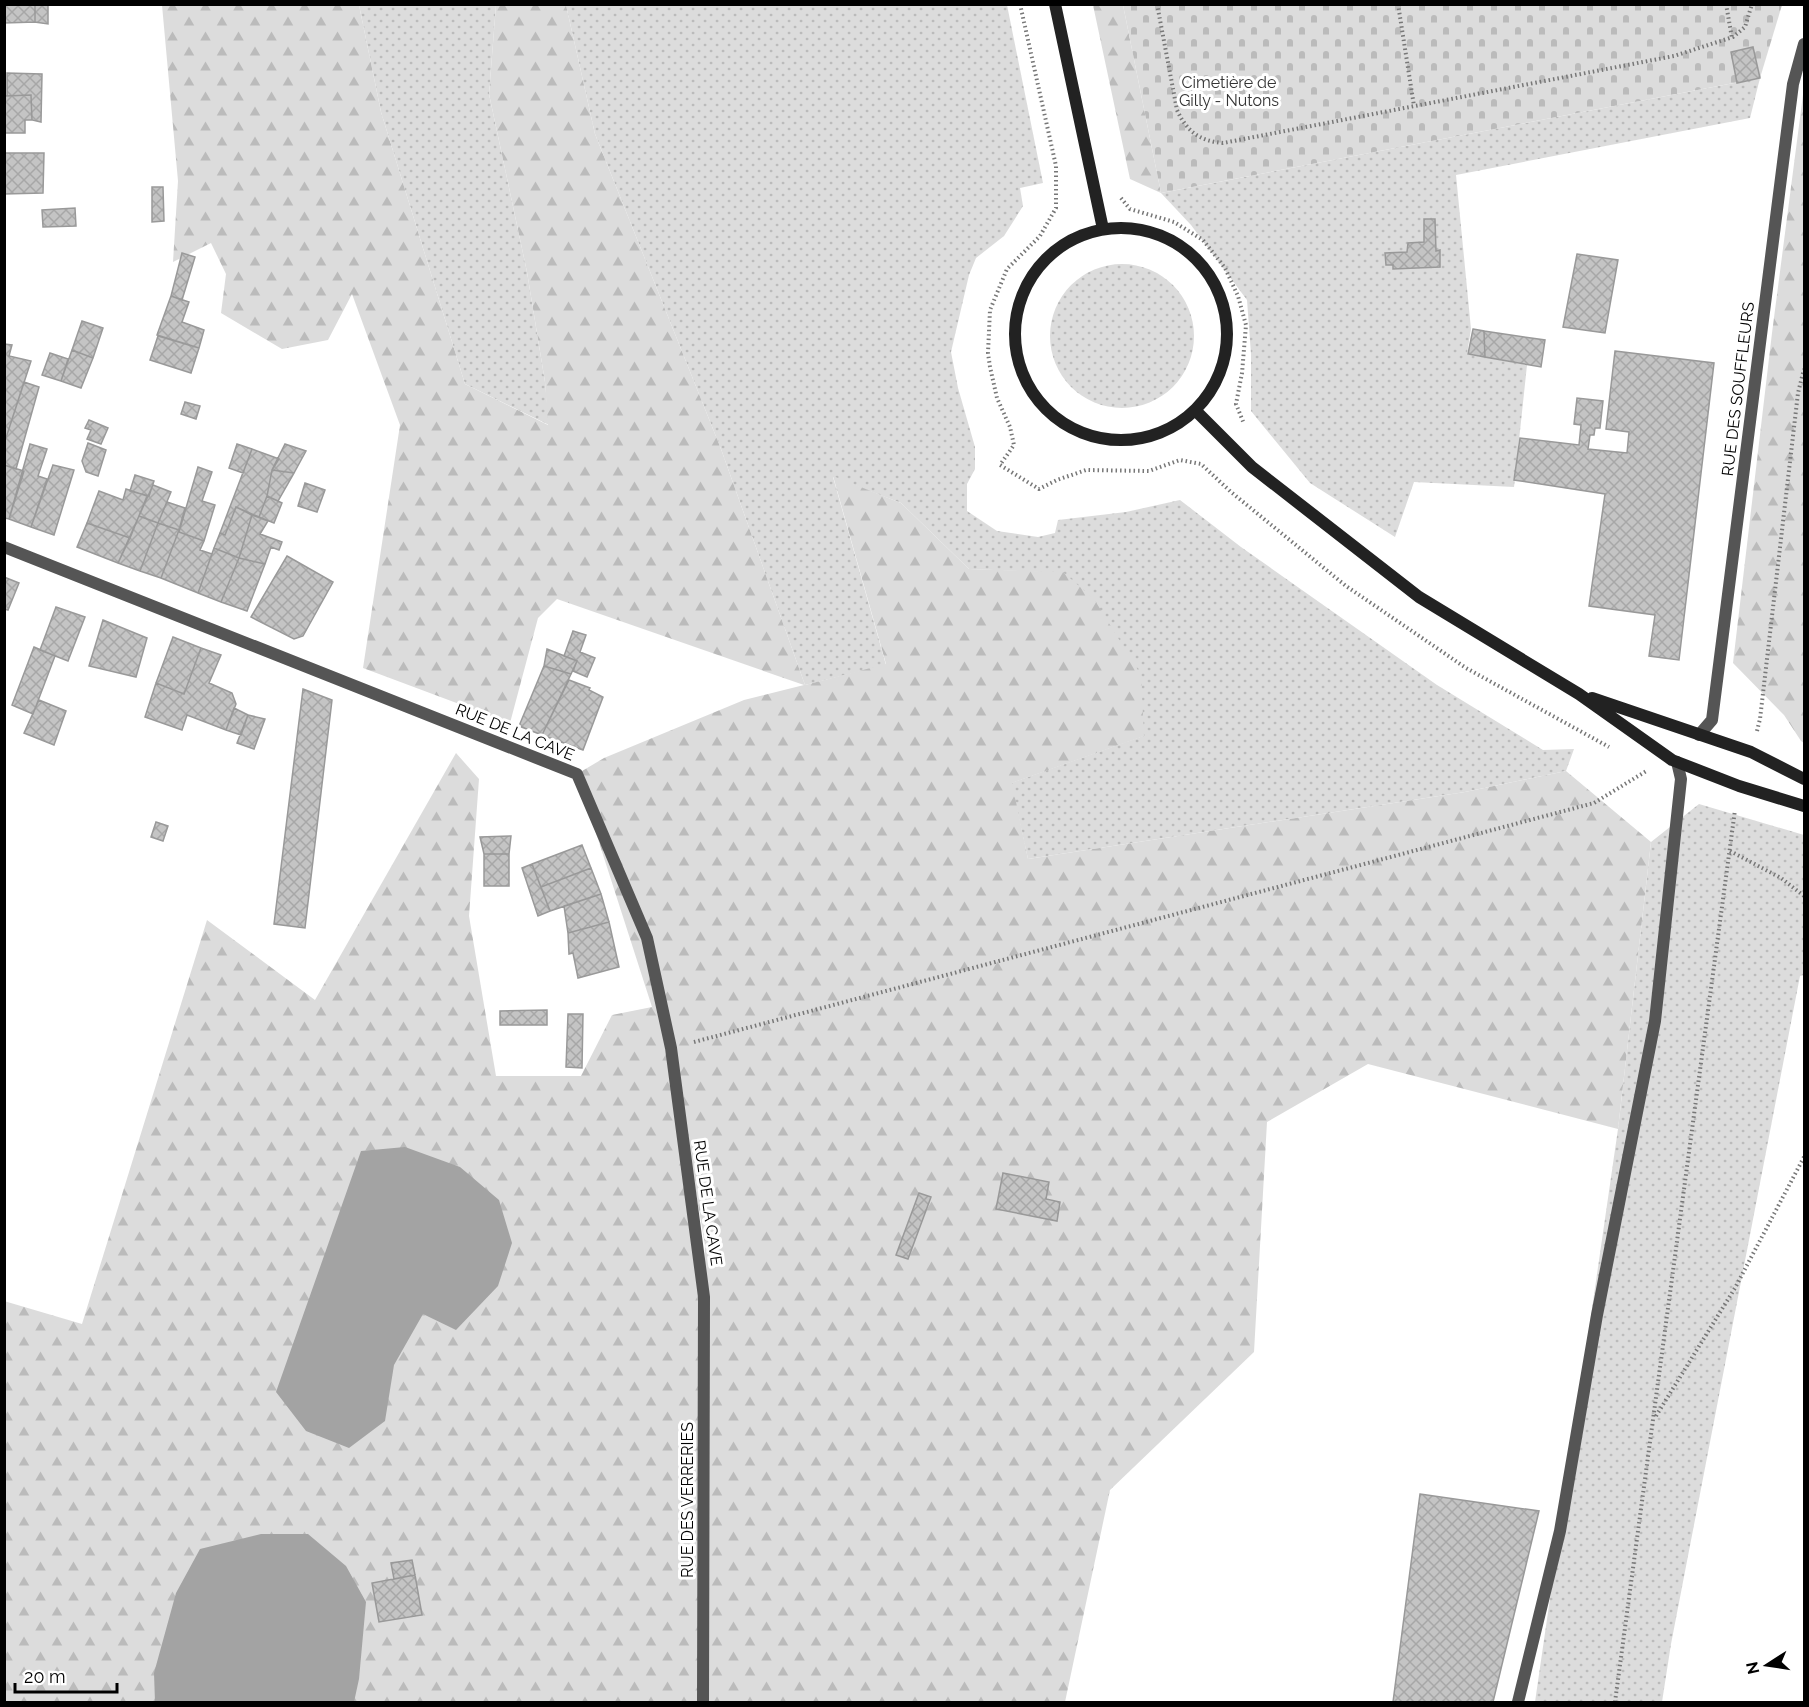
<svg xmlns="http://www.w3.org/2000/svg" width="1809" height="1707" viewBox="0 0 1809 1707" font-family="Raleway,sans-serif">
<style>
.grass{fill:url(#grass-dots)}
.forest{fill:url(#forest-firs);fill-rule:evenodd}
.cemetery{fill:url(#cemetery-stones)}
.water{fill:#a3a3a3}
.building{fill:url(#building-cross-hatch);stroke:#999;stroke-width:1.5}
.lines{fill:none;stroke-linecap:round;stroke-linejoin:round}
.path{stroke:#777;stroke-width:4;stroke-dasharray:1.5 3;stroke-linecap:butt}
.lane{stroke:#555;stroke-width:12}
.street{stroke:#555;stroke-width:12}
.secondary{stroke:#222;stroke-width:12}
.labels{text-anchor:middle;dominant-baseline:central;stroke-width:6;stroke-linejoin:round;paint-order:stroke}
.park-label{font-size:16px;fill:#333;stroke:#fff}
.street-label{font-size:16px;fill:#000;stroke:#fff}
</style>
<defs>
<pattern id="grass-dots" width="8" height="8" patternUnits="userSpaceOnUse" patternTransform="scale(1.5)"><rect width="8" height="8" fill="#dcdcdc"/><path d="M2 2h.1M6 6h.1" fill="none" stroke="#bbb" stroke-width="1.8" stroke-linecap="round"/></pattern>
<pattern id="forest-firs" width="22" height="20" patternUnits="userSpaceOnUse" patternTransform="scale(1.5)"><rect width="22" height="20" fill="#dcdcdc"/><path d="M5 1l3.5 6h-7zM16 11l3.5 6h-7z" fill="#bbb"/></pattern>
<pattern id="cemetery-stones" width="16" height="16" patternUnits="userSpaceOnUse" patternTransform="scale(1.5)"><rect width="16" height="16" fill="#dcdcdc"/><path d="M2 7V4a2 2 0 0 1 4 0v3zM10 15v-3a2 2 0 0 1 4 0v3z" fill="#bbb"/></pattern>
<pattern id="building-cross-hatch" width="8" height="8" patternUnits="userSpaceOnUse" patternTransform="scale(1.5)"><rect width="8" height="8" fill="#c4c4c4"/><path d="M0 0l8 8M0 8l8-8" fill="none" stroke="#a7a7a7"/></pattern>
</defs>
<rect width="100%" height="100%" fill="#fff"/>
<!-- grass -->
<path class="grass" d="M 359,5 L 496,5 L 489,94 L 527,272 L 545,382 L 549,425 L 465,384 L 381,112 Z
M 566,5 L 1007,5 L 1043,183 L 1020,188 L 1023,206 L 1004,236 L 976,258 L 969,275 L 951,352 L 958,388 L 975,447 L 975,469 L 967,484 L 967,511 L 997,531 L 1038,537 L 1055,533 L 1058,520 L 1126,512 L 1180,500 L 1241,547 L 1437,685 L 1543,750 L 1574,749 L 1566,771 L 1465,792 L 1028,859 L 1011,783 L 1143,736 L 1063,573 L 969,569 L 901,503 L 833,477 L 886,665 L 805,685 L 721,449 L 595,134 Z
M 1760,78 L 1750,118 L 1456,175 L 1471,329 L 1467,354 L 1527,365 L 1514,487 L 1414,482 L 1395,537 L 1310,483 L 1251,411 L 1251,354 L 1247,300 L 1191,225 L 1161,193 Z
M1050 336a72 72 0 1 1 144 0a72 72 0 1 1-144 0Z
M 1699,804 L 1804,835 L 1804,975 L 1800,976 L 1671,1644 L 1662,1702 L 1535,1702 L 1618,1129 L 1651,842 Z"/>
<!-- forest -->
<path class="forest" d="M 162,5 L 359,5 L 381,112 L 465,384 L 548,425 L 545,382 L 527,272 L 489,94 L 496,5 L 566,5 L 595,134 L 721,449 L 805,685 L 886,664 L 833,476 L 901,503 L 969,569 L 1063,572 L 1094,599 L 1141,675 L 1144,736 L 1012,783 L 1028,859 L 1465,792 L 1566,771 L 1651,842 L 1618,1129 L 1368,1064 L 1267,1122 L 1254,1352 L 1110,1490 L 1065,1702 L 5,1702 L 4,1301 L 82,1324 L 207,920 L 315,1000 L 456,753 L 479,779 L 469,916 L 496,1076 L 581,1076 L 612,1015 L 652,1007 L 577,774 L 604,758 L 744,700 L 804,685 L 557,599 L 538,618 L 510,723 L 363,668 L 400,425 L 352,294 L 328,340 L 282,349 L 221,313 L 226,274 L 211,243 L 173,262 L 178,181 ZM 671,1048 L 705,1245 L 704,1293 L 677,1094 L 665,1049 Z
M 1093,5 L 1123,5 L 1161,193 L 1130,179 Z
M 1804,87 L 1804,743 L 1801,741 L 1784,715 L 1733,663 L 1772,333 Z"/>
<!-- cemetery -->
<path class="cemetery" d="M 1123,5 L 1782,5 L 1760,78 L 1161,193 Z"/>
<!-- water -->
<path class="water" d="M 405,1147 L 460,1167 L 499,1200 L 512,1243 L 498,1286 L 456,1330 L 423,1314 L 394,1365 L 385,1421 L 349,1448 L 306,1431 L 276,1392 L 361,1151 Z
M 261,1534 L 308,1534 L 346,1566 L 366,1602 L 359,1679 L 354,1702 L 155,1702 L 154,1673 L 176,1593 L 200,1549 Z"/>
<!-- building -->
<path class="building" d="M 4,4 L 35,4 L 35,22 L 4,23 Z
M 35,4 L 48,4 L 48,24 L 35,22 Z
M 1753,47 L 1760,78 L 1737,83 L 1731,52 Z
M 7,73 L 42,74 L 41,122 L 32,120 L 31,95 L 7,96 Z
M 31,95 L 32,120 L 25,120 L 25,133 L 4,133 L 4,96 Z
M 4,153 L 44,153 L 43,193 L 4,194 Z
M 152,187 L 163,187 L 164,221 L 152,222 Z
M 75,208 L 76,226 L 43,227 L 42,210 Z
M 1424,219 L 1435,219 L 1436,251 L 1440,250 L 1440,267 L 1393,269 L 1393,265 L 1386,265 L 1385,253 L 1407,252 L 1408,243 L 1424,242 Z
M 182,253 L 195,257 L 182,300 L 171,296 Z
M 1577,254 L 1618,260 L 1605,333 L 1563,327 Z
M 171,296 L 189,302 L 182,322 L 204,330 L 199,348 L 157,335 Z
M 82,321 L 103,328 L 93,358 L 72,350 Z
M 1473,329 L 1484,331 L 1485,357 L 1468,354 Z
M 1484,331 L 1545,340 L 1541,367 L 1485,357 Z
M 158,336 L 199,348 L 191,373 L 150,360 Z
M 4,344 L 12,345 L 9,356 L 31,361 L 4,444 Z
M 72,350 L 93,358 L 81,388 L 61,381 Z
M 1615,351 L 1714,363 L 1679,660 L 1649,656 L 1655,615 L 1589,606 L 1605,494 L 1514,480 L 1520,438 L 1579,445 L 1581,425 L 1574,424 L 1577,398 L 1603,401 L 1600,428 L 1595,428 L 1594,435 L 1590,435 L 1588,449 L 1627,453 L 1629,432 L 1606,429 Z
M 50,353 L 68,359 L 61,381 L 42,375 Z
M 24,382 L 39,387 L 16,469 L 4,465 L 4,444 Z
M 185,402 L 200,406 L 196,419 L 181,414 Z
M 89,420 L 108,428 L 101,444 L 87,439 L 91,430 L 85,428 Z
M 88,443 L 106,450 L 98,476 L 86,472 L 82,461 Z
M 30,444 L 47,449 L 38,476 L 47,479 L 31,527 L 9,519 Z
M 237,444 L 252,449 L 243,473 L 229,468 Z
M 285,444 L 306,451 L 294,473 L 272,470 Z
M 252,449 L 279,459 L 272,470 L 267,496 L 259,517 L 236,507 L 225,535 L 220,533 Z
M 4,465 L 24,471 L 9,519 L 4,518 Z
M 53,465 L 74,470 L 54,535 L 31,527 Z
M 198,467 L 212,472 L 202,501 L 215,505 L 204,541 L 179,532 Z
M 272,470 L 294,473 L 278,501 L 267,496 Z
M 135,475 L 154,481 L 149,496 L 130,491 Z
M 305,483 L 325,490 L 317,512 L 298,506 Z
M 153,485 L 171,492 L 158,523 L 139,516 Z
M 126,489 L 147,496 L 130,538 L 87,523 L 99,491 L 123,500 Z
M 267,496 L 282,503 L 274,523 L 259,517 Z
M 167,502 L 185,508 L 179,530 L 158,523 Z
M 236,507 L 252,515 L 239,558 L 214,548 L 220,533 L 225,535 Z
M 252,515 L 268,521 L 260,534 L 282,542 L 279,550 L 271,547 L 265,564 L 239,558 Z
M 139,516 L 158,523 L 140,571 L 118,563 Z
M 87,523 L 130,538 L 118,563 L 77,547 Z
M 158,523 L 179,530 L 161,578 L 140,571 Z
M 179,530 L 179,532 L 204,541 L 200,550 L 212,554 L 198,593 L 161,578 Z
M 214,548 L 239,558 L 221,602 L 198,593 Z
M 287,556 L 333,582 L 303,636 L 294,639 L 251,617 Z
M 239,558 L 265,564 L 247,611 L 221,602 Z
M 4,577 L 19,583 L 8,610 L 4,609 Z
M 56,607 L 85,617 L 68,661 L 40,650 Z
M 103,620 L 147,638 L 136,677 L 89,666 Z
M 573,631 L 586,635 L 580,652 L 595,658 L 587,677 L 573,671 L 577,661 L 564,656 Z
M 173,637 L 201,648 L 184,694 L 156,683 Z
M 34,647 L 55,656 L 33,714 L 12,705 Z
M 201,648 L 221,655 L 209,683 L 232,693 L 236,704 L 226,730 L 187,715 L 182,730 L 145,717 L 156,683 L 184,694 Z
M 547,649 L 577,661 L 571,674 L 544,666 Z
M 544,666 L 571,674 L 542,735 L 519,726 Z
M 569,680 L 590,688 L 589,690 L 603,697 L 583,750 L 542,735 Z
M 303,689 L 332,700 L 305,928 L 274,924 Z
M 39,700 L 66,711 L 54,745 L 24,733 Z
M 234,708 L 248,715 L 241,735 L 226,730 Z
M 248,715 L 265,719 L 254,749 L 237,743 Z
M 156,822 L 168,826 L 163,841 L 151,837 Z
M 511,836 L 509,854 L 484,854 L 480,837 Z
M 582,845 L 591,868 L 541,887 L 532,864 Z
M 484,854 L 509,854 L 509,886 L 484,886 Z
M 532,864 L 550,911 L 538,916 L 522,868 Z
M 591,868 L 601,894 L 550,911 L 541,887 Z
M 601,894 L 609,922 L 568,933 L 564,906 Z
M 609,922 L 619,967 L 578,978 L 573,953 L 569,954 L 568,933 Z
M 547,1010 L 547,1025 L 500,1025 L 500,1011 Z
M 568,1014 L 583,1014 L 582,1068 L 566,1067 Z
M 1003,1173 L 1049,1182 L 1046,1199 L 1060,1202 L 1057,1221 L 996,1209 Z
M 919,1193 L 931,1197 L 908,1259 L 896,1255 Z
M 1420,1494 L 1539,1511 L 1493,1702 L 1393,1702 Z
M 412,1560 L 415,1575 L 394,1579 L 391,1563 Z
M 415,1575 L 422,1615 L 379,1622 L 372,1583 Z"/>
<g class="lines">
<!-- path -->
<path class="path" d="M 1020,4 L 1056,166 L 1056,208 L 1040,236 L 1007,269 L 990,310 L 988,353 L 990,367 L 997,398 L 1010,427 L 1014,445 L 1000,465 L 1039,489 L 1057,480 L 1086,470 L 1149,471 L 1180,460 L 1201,464 L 1231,492 L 1346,586 L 1466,668 L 1609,747
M 1157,4 L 1177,110 C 1187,132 1200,141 1223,143 L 1674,56 L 1733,37 L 1745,27 L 1752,4
M 1398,4 L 1414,106
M 1726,4 L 1732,38
M 1121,198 L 1130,209 L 1174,222 L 1203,240 L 1225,268 L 1238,296 L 1246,325 L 1242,373 L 1236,404 L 1244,424
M 1757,731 L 1760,719 L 1798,393 L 1804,369
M 1730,851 L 1781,878 L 1804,896
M 694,1042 L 1594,803 L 1648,770
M 1656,1416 L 1735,1288 L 1804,1157
M 1615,1702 L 1735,810"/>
<!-- lane -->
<path class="lane" d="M 1518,1702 L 1560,1531 L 1597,1315 L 1655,1021 L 1681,779 L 1677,762"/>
<!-- street -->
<path class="street" d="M 4,547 L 577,774 L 647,938 L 671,1048 L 704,1297 L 703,1702
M 1699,735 L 1712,720 L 1793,84 L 1804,44"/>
<!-- secondary -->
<path class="secondary" d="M 1055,4 L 1103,229
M1015 334a106 106 0 1 1 212 0a106 106 0 1 1-212 0Z
M 1196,411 L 1252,467 L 1419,597 L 1579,694 L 1672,760 L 1739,786 L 1804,806
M 1592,698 L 1751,752 L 1804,779"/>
</g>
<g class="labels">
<!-- park labels -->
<g class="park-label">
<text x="1229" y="82">Cimetière de<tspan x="1229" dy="18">Gilly - Nutons</tspan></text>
</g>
<!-- street labels -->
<g class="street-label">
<text transform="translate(1738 389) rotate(-83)">RUE DES SOUFFLEURS</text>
<text transform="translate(515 732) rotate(22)">RUE DE LA CAVE</text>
<text transform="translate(708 1203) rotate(82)">RUE DE LA CAVE</text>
<text transform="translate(687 1500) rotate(-90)">RUE DES VERRERIES</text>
</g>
</g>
<!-- border -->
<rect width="1809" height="1707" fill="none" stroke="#000000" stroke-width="12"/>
<!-- north arrow -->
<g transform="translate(1767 1665) rotate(258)" stroke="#ffffff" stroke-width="4.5" paint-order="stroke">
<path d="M0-4.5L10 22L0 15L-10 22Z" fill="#000000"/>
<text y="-9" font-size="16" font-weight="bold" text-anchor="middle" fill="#000000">N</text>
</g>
<!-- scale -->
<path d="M15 1683v9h102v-9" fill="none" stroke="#000000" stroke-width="3"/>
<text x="24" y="1683" font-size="18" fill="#000000" stroke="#ffffff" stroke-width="4.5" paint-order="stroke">20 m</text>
</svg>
